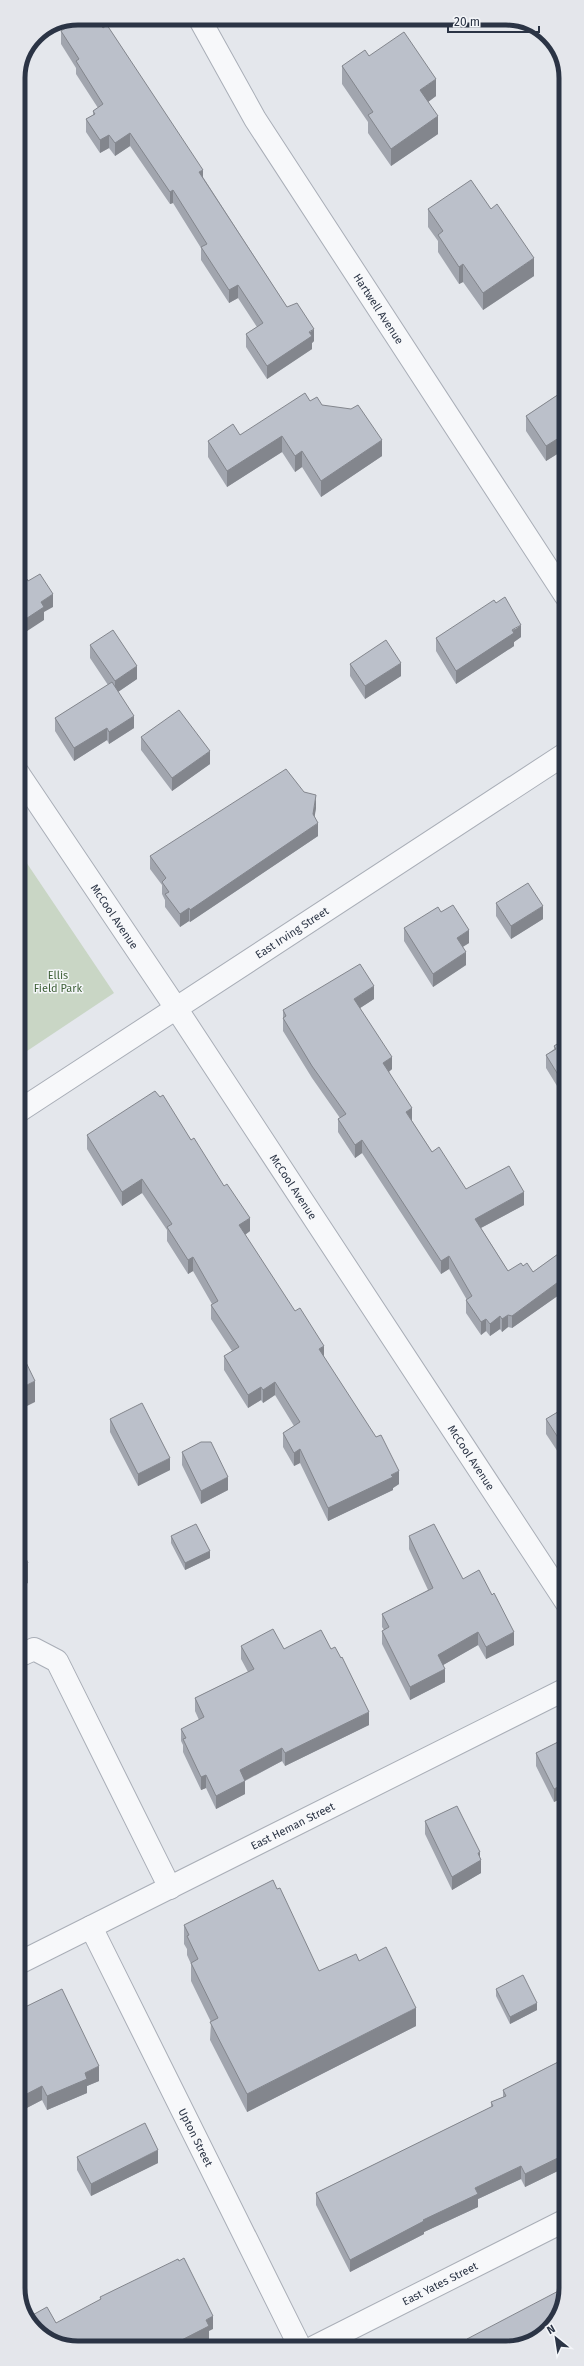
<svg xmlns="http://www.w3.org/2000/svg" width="584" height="2366" viewBox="0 0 584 2366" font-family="'Fira Sans',sans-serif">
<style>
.green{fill:#c9d6c5}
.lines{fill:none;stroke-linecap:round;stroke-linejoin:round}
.minor-casing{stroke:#a9aeb7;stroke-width:24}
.minor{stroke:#f7f8fa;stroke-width:22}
.wall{fill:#a1a5ae}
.shaded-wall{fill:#83868d}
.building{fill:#bbc0ca;stroke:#83868d}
.labels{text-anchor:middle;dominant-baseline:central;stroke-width:3;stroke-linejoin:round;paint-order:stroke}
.street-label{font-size:11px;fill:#2b3445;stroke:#f4f6f9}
.park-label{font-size:11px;fill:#3f6138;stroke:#f4f6f9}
.rim{fill:none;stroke:#2b3445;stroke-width:5}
</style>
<rect width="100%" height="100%" fill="#e4e7ec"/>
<!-- green -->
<path class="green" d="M 18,850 L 114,993 L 18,1057 Z"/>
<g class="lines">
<defs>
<g id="minor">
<path id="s1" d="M 199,18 L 255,119 L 565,595"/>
<path id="s2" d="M 18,773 L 176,1008 L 566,1602"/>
<path id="s3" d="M 19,1111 L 565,754"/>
<path d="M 19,1656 L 34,1649 L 57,1661 L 170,1888"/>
<path id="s4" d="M 91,1927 L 300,2347"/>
<path id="s5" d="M 19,1963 L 566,1689"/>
<path id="s6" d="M 314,2347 L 566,2220"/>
</g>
</defs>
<!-- minor casing -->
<use href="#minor" class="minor-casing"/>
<!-- minor -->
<use href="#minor" class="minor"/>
</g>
<!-- wall -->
<path class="wall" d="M 61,31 L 203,177 L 287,307 L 314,341 L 312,343 L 312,349 L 267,379 L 246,347 L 246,334 L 257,327 L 238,298 L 229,303 L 201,260 L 201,248 L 173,203 L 170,204 L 130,146 L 115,156 L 109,148 L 100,153 L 86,132 L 86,119 L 93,115 L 93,111 L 98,108 L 76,74 L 76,68 L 61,44 Z
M 369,56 L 436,96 L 428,102 L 438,134 L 391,166 L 368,133 L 368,122 L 342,84 L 342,66 Z
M 428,209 L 534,276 L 483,310 L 463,282 L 459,284 L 438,252 L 438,241 L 428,227 Z
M 565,390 L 565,456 L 562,451 L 546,461 L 526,431 L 526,416 Z
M 310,401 L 322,405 L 382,456 L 321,497 L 302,467 L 295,472 L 282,452 L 227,487 L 208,457 L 208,441 L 240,435 Z
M 496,603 L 521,637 L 514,642 L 514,646 L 456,684 L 436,651 L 436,638 Z
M 90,645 L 137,679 L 118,692 L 134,728 L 109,744 L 107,740 L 74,761 L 55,731 L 55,718 L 108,685 L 90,658 Z
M 350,664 L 401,676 L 365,699 L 350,676 Z
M 141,737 L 210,764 L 172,791 L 141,750 Z
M 316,808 L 314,817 L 318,836 L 190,922 L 189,921 L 180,927 L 165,907 L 165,900 L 162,894 L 162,885 L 150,869 L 150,856 Z
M 565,824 L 565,860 L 563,856 L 563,843 L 561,840 L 561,827 Z
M 496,903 L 543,919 L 511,939 L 496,916 Z
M 441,912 L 469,943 L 463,947 L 466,965 L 433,987 L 404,941 L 404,928 Z
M 374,999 L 360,1008 L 392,1069 L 389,1072 L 412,1121 L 432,1152 L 466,1189 L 524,1205 L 481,1228 L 508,1271 L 523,1266 L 533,1272 L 565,1249 L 566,1290 L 512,1328 L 508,1327 L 502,1332 L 500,1329 L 490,1336 L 486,1331 L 481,1335 L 466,1313 L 466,1300 L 467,1300 L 449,1269 L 441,1274 L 362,1153 L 355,1158 L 338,1132 L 338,1119 L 340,1118 L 312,1078 L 283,1031 L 283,1010 Z
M 565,1039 L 565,1099 L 546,1068 L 546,1055 L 554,1049 L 554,1046 Z
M 160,1097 L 191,1140 L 250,1231 L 245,1235 L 324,1357 L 399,1484 L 393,1488 L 393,1490 L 328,1521 L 300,1463 L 294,1466 L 283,1447 L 283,1433 L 294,1426 L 275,1395 L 263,1403 L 261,1400 L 248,1408 L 224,1370 L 224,1356 L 232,1351 L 211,1319 L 211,1305 L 212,1304 L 193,1271 L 188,1274 L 167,1241 L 167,1230 L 142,1193 L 122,1206 L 87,1149 L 87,1135 Z
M 566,1407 L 566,1464 L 546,1434 L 546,1419 Z
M 110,1419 L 170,1470 L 138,1486 L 110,1432 Z
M 182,1452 L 228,1490 L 201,1504 L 182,1465 Z
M 171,1536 L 210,1558 L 185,1570 L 171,1543 Z
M 409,1536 L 463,1579 L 514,1645 L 486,1659 L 478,1645 L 443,1665 L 445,1682 L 410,1700 L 382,1644 L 382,1631 L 384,1630 L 382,1627 L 382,1614 L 428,1590 L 409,1549 Z
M 241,1646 L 284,1649 L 369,1725 L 285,1766 L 282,1761 L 245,1781 L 245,1794 L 216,1809 L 206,1788 L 201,1790 L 183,1752 L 183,1745 L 181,1741 L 181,1729 L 199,1720 L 195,1711 L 195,1698 L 248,1672 L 241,1659 Z
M 566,1738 L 566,1796 L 554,1802 L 536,1766 L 536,1753 Z
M 425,1821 L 481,1873 L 452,1890 L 425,1834 Z
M 184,1925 L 319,1971 L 359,1961 L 416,2026 L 247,2112 L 210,2040 L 211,2022 L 191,1981 L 191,1964 L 187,1955 L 187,1949 L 184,1944 Z
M 496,1989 L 537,2010 L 510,2024 L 496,1996 Z
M 19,2010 L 99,2081 L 87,2086 L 87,2093 L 47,2110 L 42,2100 L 19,2112 Z
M 566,2058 L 566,2167 L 525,2187 L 521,2179 L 478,2199 L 478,2207 L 424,2232 L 424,2234 L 350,2272 L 316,2205 L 316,2193 L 491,2107 L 491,2102 L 503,2097 L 503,2090 Z
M 77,2157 L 158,2163 L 91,2196 L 77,2170 Z"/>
<!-- shaded-wall -->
<path class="shaded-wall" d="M 436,79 L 436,96 L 420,108 L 420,90 Z
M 438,116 L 438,134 L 391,166 L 391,149 Z
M 130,133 L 130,146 L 115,156 L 115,143 Z
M 109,135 L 109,148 L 100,153 L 100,140 Z
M 203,170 L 203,183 L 199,172 Z
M 173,190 L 173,203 L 170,204 L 170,192 Z
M 534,258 L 534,276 L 483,310 L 483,293 Z
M 463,264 L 463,282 L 459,284 L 459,267 Z
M 238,285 L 238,298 L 229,303 L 229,290 Z
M 314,329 L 314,341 L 312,343 L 312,349 L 267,379 L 267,366 Z
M 282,436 L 282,452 L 227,487 L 227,471 Z
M 562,436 L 562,451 L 546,461 L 546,446 Z
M 382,440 L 382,456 L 321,497 L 321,481 Z
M 302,451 L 302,467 L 295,472 L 295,456 Z
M 53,594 L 53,607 L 44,612 L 44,620 L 18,637 L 18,624 L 41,602 Z
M 521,625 L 521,637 L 514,642 L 514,646 L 456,684 L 456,671 Z
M 401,663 L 401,676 L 365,699 L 365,686 Z
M 137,666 L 137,679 L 115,694 L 115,681 Z
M 134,716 L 134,728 L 109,744 L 109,732 Z
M 107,728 L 107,740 L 74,761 L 74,748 Z
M 210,751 L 210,764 L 172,791 L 172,778 Z
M 316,795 L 316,808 L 313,827 L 318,823 L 318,836 L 190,922 L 190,910 L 313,814 Z
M 543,906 L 543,919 L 511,939 L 511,926 Z
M 189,908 L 189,921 L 180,927 L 180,914 Z
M 469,930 L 469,943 L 457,950 L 457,938 Z
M 466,952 L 466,965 L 433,987 L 433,974 Z
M 374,986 L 374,999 L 354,1012 L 354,999 Z
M 392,1057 L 392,1069 L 383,1076 L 383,1063 Z
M 412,1108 L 412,1121 L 406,1112 Z
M 362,1140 L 362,1153 L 355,1158 L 355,1145 Z
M 142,1179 L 142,1193 L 122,1206 L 122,1192 Z
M 524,1192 L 524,1205 L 475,1231 L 475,1219 Z
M 250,1218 L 250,1231 L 239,1239 L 239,1225 Z
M 449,1256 L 449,1269 L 441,1274 L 441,1261 Z
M 193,1257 L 193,1271 L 188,1274 L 188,1260 Z
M 23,1270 L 23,1291 L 19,1364 L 19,1343 Z
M 565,1277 L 566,1290 L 512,1328 L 512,1316 Z
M 508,1315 L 508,1327 L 502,1332 L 502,1319 Z
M 500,1316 L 500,1329 L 490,1336 L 490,1324 Z
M 486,1319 L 486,1331 L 481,1335 L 481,1322 Z
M 324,1346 L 324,1360 L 319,1349 Z
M 35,1381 L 35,1402 L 19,1410 L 19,1389 Z
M 275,1382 L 275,1395 L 263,1403 L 263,1390 Z
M 261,1387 L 261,1400 L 248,1408 L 248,1395 Z
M 300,1449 L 300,1463 L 294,1466 L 294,1453 Z
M 170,1458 L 170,1470 L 138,1486 L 138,1474 Z
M 399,1471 L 399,1484 L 393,1488 L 393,1490 L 328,1521 L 328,1508 Z
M 228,1477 L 228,1490 L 201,1504 L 201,1491 Z
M 210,1551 L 210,1558 L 185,1570 L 185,1563 Z
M 28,1563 L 28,1583 L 19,1588 L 19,1567 Z
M 478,1632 L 478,1645 L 438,1668 L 438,1655 Z
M 514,1632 L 514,1645 L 486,1659 L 486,1647 Z
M 445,1669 L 445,1682 L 410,1700 L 410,1687 Z
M 369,1712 L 369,1725 L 285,1766 L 285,1753 Z
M 282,1748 L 282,1761 L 240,1783 L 240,1770 Z
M 206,1775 L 206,1788 L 201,1790 L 201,1777 Z
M 245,1781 L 245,1794 L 216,1809 L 216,1796 Z
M 566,1783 L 566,1796 L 554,1802 L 554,1789 Z
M 480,1852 L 480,1861 L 481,1860 L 481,1873 L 452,1890 L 452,1877 Z
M 537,2003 L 537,2010 L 510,2024 L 510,2017 Z
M 416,2008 L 416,2026 L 247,2112 L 247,2094 Z
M 99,2066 L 99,2081 L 87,2086 L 87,2093 L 47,2110 L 47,2096 L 85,2073 Z
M 42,2086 L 42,2100 L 19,2112 L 19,2098 Z
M 158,2150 L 158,2163 L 91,2196 L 91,2184 Z
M 566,2154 L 566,2167 L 525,2187 L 525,2174 Z
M 521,2166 L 521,2179 L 478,2199 L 478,2207 L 424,2232 L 424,2234 L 350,2272 L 350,2260 L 423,2220 L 475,2188 Z
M 213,2316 L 213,2329 L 209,2331 L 209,2339 L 192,2348 L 166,2348 L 206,2320 Z"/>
<!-- building -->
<path class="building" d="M 82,18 L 96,18 L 103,28 L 107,25 L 203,170 L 199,172 L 287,307 L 297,303 L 314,329 L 309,332 L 312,336 L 267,366 L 246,334 L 263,323 L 238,285 L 229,290 L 201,247 L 207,244 L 173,190 L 170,192 L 130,133 L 115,143 L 109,135 L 100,140 L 86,119 L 95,114 L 93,111 L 103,104 L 76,61 L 79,59 L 61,31 Z
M 404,32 L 436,79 L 420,90 L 438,116 L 391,149 L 368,115 L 373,112 L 342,66 L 365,50 L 369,56 Z
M 471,180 L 491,209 L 497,204 L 534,258 L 483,293 L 463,264 L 459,267 L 438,235 L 443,231 L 428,209 Z
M 565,390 L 565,441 L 562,436 L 546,446 L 526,416 Z
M 305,393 L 310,401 L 317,397 L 322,405 L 351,409 L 358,405 L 382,440 L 321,481 L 302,451 L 295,456 L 282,436 L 227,471 L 208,441 L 233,424 L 240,435 Z
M 40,574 L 53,594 L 41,602 L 44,607 L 18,624 L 18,585 L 27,579 L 28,581 Z
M 505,597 L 521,625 L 512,630 L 514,633 L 456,671 L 436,638 L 494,600 L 496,603 Z
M 113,630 L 137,666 L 115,681 L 90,645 Z
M 386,640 L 401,663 L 365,686 L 350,664 Z
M 112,682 L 134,716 L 109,732 L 107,728 L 74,748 L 55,718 Z
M 179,710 L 210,751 L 172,778 L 141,737 Z
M 286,769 L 304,792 L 316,795 L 313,814 L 318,823 L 190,910 L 189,908 L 180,914 L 165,894 L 169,892 L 162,882 L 166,878 L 150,856 Z
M 565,824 L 565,834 L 561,827 Z
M 565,842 L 565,847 L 563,844 Z
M 528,883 L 543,906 L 511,926 L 496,903 Z
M 453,905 L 469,930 L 457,938 L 466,952 L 433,974 L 404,928 L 438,907 L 441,912 Z
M 360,964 L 374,986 L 354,999 L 392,1057 L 383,1063 L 412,1108 L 406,1112 L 432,1152 L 439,1147 L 466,1189 L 509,1166 L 524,1192 L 475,1219 L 508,1271 L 521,1263 L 523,1266 L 527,1263 L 533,1272 L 565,1249 L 565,1277 L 512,1316 L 508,1315 L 502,1319 L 500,1316 L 490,1324 L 486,1319 L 481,1322 L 466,1300 L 472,1296 L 449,1256 L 441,1261 L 362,1140 L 355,1145 L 338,1119 L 346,1114 L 312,1066 L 283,1018 L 286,1016 L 283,1010 Z
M 565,1039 L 565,1086 L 546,1055 L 556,1049 L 554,1046 Z
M 155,1091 L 160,1097 L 163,1095 L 191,1140 L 194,1138 L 224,1186 L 227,1184 L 250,1218 L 239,1225 L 295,1311 L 300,1308 L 324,1346 L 319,1349 L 376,1437 L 381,1435 L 399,1471 L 391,1475 L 393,1477 L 328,1508 L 300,1449 L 294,1453 L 283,1433 L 300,1422 L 275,1382 L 263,1390 L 261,1387 L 248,1395 L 224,1356 L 239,1347 L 211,1305 L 218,1301 L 193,1257 L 188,1260 L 167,1227 L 172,1224 L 142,1179 L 122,1192 L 87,1135 Z
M 19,1268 L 23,1270 L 19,1343 Z
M 19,1348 L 35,1381 L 19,1389 Z
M 142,1403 L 170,1458 L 138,1474 L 110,1419 Z
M 566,1407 L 566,1450 L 546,1419 Z
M 201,1442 L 211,1442 L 228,1477 L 201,1491 L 182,1452 Z
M 196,1524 L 210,1551 L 185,1563 L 171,1536 Z
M 434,1524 L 463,1579 L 479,1570 L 492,1595 L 494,1593 L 514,1632 L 486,1647 L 478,1632 L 438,1655 L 445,1669 L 410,1687 L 382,1631 L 389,1627 L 382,1614 L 433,1588 L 409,1536 Z
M 19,1543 L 28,1563 L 19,1567 Z
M 273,1629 L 284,1649 L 321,1630 L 331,1649 L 335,1647 L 341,1658 L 342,1657 L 369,1712 L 285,1753 L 282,1748 L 240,1770 L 245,1781 L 216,1796 L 206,1775 L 201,1777 L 183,1739 L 186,1738 L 181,1729 L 204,1717 L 195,1698 L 254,1669 L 241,1646 Z
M 566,1738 L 566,1783 L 554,1789 L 536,1753 Z
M 457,1806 L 480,1852 L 478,1853 L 481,1860 L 452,1877 L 425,1821 Z
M 273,1880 L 277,1889 L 280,1888 L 319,1971 L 356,1954 L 359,1961 L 386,1947 L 416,2008 L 247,2094 L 210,2022 L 218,2018 L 191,1963 L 198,1959 L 187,1936 L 189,1935 L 184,1925 Z
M 523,1975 L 537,2003 L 510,2017 L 496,1989 Z
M 62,1989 L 99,2066 L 85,2073 L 87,2079 L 47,2096 L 42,2086 L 19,2098 L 19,2024 L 20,2023 L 19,2021 L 19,2010 Z
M 566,2058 L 566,2154 L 525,2174 L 521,2166 L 475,2188 L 478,2194 L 423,2220 L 424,2221 L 350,2260 L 316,2193 L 493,2106 L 491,2102 L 506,2096 L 503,2090 Z
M 145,2123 L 158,2150 L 91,2184 L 77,2157 Z
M 184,2258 L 213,2316 L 206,2320 L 209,2326 L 166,2348 L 74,2348 L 38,2333 L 29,2317 L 47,2307 L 56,2323 L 101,2299 L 100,2297 L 178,2259 L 179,2261 Z
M 566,2287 L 551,2327 L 517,2347 L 465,2347 L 467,2339 Z"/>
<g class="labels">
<!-- street labels -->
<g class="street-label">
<text stroke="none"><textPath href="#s1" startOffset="342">Hartwell Avenue</textPath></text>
<text stroke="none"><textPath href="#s2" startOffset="173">McCool Avenue</textPath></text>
<text stroke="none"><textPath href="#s3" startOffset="326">East Irving Street</textPath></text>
<text stroke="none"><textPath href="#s2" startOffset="497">McCool Avenue</textPath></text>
<text stroke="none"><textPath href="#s2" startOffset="821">McCool Avenue</textPath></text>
<text stroke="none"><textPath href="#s5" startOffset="306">East Heman Street</textPath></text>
<text stroke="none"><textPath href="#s4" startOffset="235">Upton Street</textPath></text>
<text stroke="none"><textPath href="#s6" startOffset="141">East Yates Street</textPath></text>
</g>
<!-- park labels -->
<g class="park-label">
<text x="58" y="975">Ellis<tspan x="58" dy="13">Field Park</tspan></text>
</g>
</g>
<!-- crop -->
<path d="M0 0H584V2366H0ZM78 25H506A53 53 0 0 1 559 78V2288A53 53 0 0 1 506 2341H78A53 53 0 0 1 25 2288V78A53 53 0 0 1 78 25Z" fill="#e4e6eb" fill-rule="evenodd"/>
<path class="rim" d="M78 25H506A53 53 0 0 1 559 78V2288A53 53 0 0 1 506 2341H78A53 53 0 0 1 25 2288V78A53 53 0 0 1 78 25Z"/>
<!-- north arrow -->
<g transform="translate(556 2338) rotate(330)" stroke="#f4f6f9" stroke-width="3" paint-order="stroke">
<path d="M0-3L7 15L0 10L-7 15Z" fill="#2b3445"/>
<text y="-6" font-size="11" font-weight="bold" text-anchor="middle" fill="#2b3445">N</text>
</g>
<!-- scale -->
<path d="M448 26v6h91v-6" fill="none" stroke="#2b3445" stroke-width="2"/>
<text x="454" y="26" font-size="12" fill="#2b3445" stroke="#f4f6f9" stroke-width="3" paint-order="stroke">20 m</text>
</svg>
